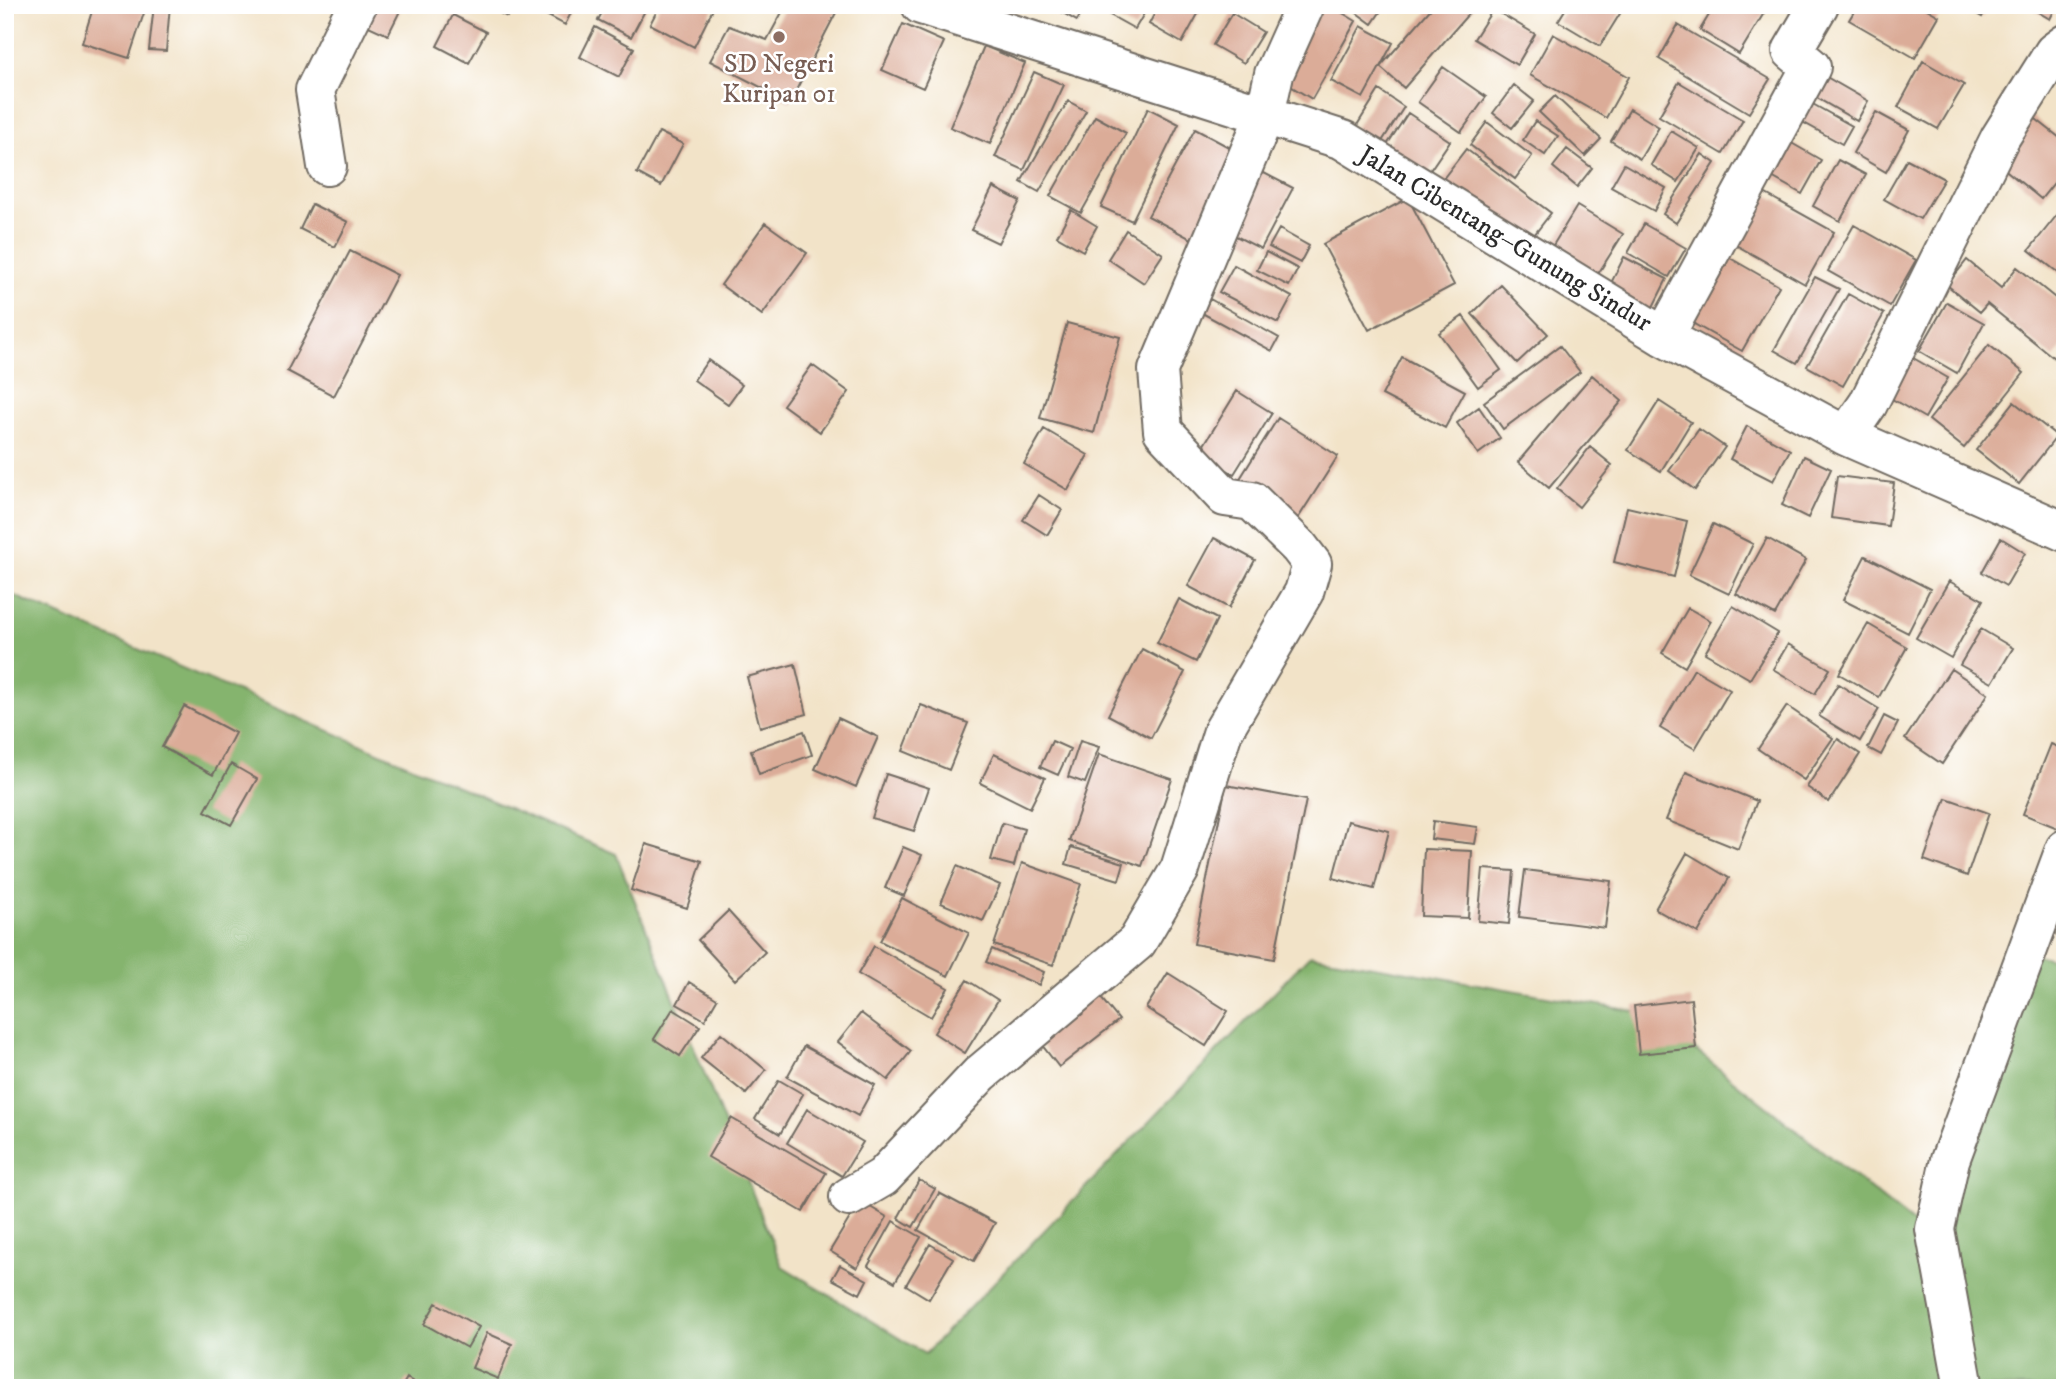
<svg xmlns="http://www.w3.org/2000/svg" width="2070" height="1393" viewBox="0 0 2070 1393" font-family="'IM FELL DW Pica',serif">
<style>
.forest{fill:#85b46e;stroke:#58704c;stroke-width:2}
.building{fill:#dbac98}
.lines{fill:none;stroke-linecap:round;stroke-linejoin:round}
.minor-casing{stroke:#716b62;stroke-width:42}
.minor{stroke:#fff;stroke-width:38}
.education-dot{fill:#8d6e63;stroke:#fff;stroke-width:2.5}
.labels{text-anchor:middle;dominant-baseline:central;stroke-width:5;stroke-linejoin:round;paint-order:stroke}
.education-label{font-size:26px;fill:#785e54;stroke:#fff}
.street-label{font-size:26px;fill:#2b2b2b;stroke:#fff}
</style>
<rect width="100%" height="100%" fill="#fff"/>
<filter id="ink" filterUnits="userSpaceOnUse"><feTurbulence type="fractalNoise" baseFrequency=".0143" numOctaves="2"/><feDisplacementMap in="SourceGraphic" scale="14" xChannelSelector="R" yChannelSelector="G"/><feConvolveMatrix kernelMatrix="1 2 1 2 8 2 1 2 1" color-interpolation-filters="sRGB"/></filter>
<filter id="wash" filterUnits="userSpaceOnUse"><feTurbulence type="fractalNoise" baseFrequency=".00686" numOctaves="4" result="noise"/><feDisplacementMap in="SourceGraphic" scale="28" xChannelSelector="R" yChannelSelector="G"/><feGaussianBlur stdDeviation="1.57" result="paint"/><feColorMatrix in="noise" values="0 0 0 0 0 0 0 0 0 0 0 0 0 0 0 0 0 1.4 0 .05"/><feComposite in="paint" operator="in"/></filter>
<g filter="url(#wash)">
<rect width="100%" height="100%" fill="#f2e3c8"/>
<!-- forest -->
<path class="forest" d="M 5,592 L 616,854 L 782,1266 L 925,1354 L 1310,955 L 1650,1014 L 1923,1231 L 2016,952 L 2065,961 L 2065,1388 L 5,1388 Z"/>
<g id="blocks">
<!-- building -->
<path class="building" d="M 94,5 L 146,7 L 129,58 L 82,43 Z
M 154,5 L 170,5 L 166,51 L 149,50 Z
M 370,5 L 403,5 L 388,35 L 362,23 Z
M 484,5 L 513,5 L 507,17 Z
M 532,5 L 575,5 L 565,25 L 531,7 Z
M 606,5 L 648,5 L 631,37 L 598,20 Z
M 660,5 L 715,5 L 694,47 L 650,24 Z
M 786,5 L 840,5 L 790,102 L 710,61 L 729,26 L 767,40 Z
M 1054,5 L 1086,5 L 1077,21 L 1053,7 Z
M 1103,5 L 1149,5 L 1135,29 L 1101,10 Z
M 1159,5 L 1203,5 L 1182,43 L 1149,24 Z
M 1321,5 L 1329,5 L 1356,21 L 1312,99 L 1279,79 Z
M 1346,5 L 1385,5 L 1372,24 Z
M 1434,5 L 1476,5 L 1404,88 L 1380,67 L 1363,98 L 1331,81 L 1361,26 L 1393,43 L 1380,67 Z
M 1568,5 L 1610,5 L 1621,12 L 1600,46 L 1558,21 Z
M 1715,5 L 1763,5 L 1767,8 L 1739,54 L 1700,30 Z
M 1858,5 L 1920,5 L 1939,16 L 1915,58 L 1849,20 Z
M 1961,5 L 1988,5 L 1982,17 Z
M 2026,5 L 2057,5 L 2050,19 Z
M 1493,9 L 1535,34 L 1517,65 L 1474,39 Z
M 1232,13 L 1263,32 L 1244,63 L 1213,45 Z
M 453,15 L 486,32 L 469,63 L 437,46 Z
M 903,24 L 944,42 L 923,88 L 882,70 Z
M 1678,25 L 1770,79 L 1749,113 L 1659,59 Z
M 595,27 L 634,48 L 619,77 L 580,57 Z
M 1553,34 L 1629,77 L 1606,118 L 1530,75 Z
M 984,46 L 1025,63 L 990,144 L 950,127 Z
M 1923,61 L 1964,85 L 1938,129 L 1898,107 Z
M 1443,67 L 1486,97 L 1461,132 L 1418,102 Z
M 1816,71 L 1868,101 L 1857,121 L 1805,91 Z
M 1034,72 L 1064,85 L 1024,170 L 995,157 Z
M 1679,82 L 1743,120 L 1723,154 L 1659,116 Z
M 1514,85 L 1534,101 L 1512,128 L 1493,113 Z
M 1379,90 L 1404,107 L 1379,146 L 1354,130 Z
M 1555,96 L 1601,139 L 1585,156 L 1539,112 Z
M 1800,97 L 1852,126 L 1842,144 L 1790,115 Z
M 1068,101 L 1086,111 L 1039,192 L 1021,182 Z
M 1148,108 L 1179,124 L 1132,221 L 1101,207 Z
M 1630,109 L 1659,127 L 1640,159 L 1611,141 Z
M 1876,112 L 1909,130 L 1886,172 L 1853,153 Z
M 1408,113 L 1450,141 L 1424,179 L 1383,151 Z
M 1095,116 L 1126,133 L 1081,213 L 1050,196 Z
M 2032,116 L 2065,142 L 2065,169 L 2041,199 L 1996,162 Z
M 1535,121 L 1558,136 L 1545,155 L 1523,140 Z
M 1487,122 L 1532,156 L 1515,179 L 1470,145 Z
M 1195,129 L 1238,152 L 1191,239 L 1148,216 Z
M 1671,131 L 1699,148 L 1678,182 L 1651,165 Z
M 659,132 L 683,144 L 661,186 L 637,173 Z
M 1781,137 L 1821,160 L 1802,194 L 1761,171 Z
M 1466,149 L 1551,213 L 1524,248 L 1439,184 Z
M 1567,149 L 1592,168 L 1577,187 L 1553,167 Z
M 1702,154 L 1715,163 L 1676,223 L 1663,214 Z
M 1907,159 L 1944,179 L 1920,219 L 1884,199 Z
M 1838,160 L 1866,175 L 1840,221 L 1813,206 Z
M 1624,164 L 1666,188 L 1654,211 L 1611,187 Z
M 1260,171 L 1293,188 L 1261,249 L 1228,232 Z
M 993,187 L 1020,201 L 998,243 L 971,230 Z
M 1757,189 L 1834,232 L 1805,284 L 1727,240 Z
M 1408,198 L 1454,285 L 1369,330 L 1323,244 Z
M 312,204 L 348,222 L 335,247 L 300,229 Z
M 2065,205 L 2065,278 L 2029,250 Z
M 1577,206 L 1623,234 L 1586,293 L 1541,265 Z
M 1071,210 L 1097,226 L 1083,251 L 1057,236 Z
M 765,223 L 807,253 L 762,315 L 721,285 Z
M 1644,224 L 1686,248 L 1669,277 L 1628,253 Z
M 1854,225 L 1916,260 L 1890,306 L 1828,271 Z
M 1279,229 L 1309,246 L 1300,263 L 1269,247 Z
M 1126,230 L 1163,254 L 1144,283 L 1108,259 Z
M 1716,250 L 1779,286 L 1742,351 L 1680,316 Z
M 350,251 L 397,275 L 334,396 L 287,371 Z
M 1266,252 L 1298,269 L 1289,286 L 1257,270 Z
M 1624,257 L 1667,279 L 1649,315 L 1606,293 Z
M 1967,260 L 2001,288 L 2017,267 L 2065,306 L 2065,343 L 2054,358 L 1987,304 L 1980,312 L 1947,285 Z
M 1234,265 L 1292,297 L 1278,323 L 1219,292 Z
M 1815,277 L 1839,289 L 1797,363 L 1774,350 Z
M 1501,285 L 1548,334 L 1517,363 L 1472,314 Z
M 1848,294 L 1884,314 L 1843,386 L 1807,366 Z
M 1210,299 L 1279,338 L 1272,351 L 1202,313 Z
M 1947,302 L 1984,323 L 1957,373 L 1919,351 Z
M 1463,316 L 1501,370 L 1478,387 L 1439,333 Z
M 1067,323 L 1120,337 L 1094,433 L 1040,418 Z
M 1989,345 L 2024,373 L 1964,448 L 1929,420 Z
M 1560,346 L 1580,372 L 1503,429 L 1484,402 Z
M 1908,355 L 1948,378 L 1925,418 L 1885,395 Z
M 1402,357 L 1465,391 L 1445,428 L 1382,395 Z
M 708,360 L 742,385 L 728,404 L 694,380 Z
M 812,365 L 849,392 L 820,432 L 783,405 Z
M 1592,375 L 1622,401 L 1549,488 L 1518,462 Z
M 1237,391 L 1272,413 L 1234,474 L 1199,453 Z
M 1659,401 L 1691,422 L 1661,471 L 1628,450 Z
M 2014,402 L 2057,436 L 2019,484 L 1976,450 Z
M 1479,407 L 1500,438 L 1478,454 L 1457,423 Z
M 1278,418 L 1338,456 L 1295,523 L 1236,485 Z
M 1747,426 L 1790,450 L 1773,481 L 1730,459 Z
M 1044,429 L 1088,455 L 1068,490 L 1024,464 Z
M 1699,429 L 1725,447 L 1695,490 L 1669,471 Z
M 1590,447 L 1612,465 L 1579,507 L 1557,489 Z
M 1804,456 L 1831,469 L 1808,518 L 1782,505 Z
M 1837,476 L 1894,483 L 1888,526 L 1831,518 Z
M 1039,495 L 1062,510 L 1047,535 L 1023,520 Z
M 1627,507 L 1687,521 L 1674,577 L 1614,562 Z
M 1713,524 L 1753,544 L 1729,594 L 1689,575 Z
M 1214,538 L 1255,560 L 1229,608 L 1188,586 Z
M 1767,538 L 1806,560 L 1775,615 L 1736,594 Z
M 2001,538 L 2025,553 L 2006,586 L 1982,572 Z
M 1865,556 L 1930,589 L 1908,633 L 1843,600 Z
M 1949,581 L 1983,600 L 1951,658 L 1916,638 Z
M 1179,599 L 1217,619 L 1196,662 L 1157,643 Z
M 1733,606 L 1778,633 L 1750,679 L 1705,653 Z
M 1688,608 L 1711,621 L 1685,667 L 1662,653 Z
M 1868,624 L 1907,647 L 1879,697 L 1839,674 Z
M 1981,629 L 2013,648 L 1992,683 L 1960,665 Z
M 1788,644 L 1830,669 L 1815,694 L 1773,669 Z
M 1142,649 L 1185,672 L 1151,738 L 1108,715 Z
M 795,664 L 807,714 L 760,727 L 747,677 Z
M 1694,669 L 1730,690 L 1695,749 L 1660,728 Z
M 1951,669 L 1988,694 L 1942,764 L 1905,739 Z
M 1838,684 L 1879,709 L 1860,741 L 1819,716 Z
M 921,705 L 968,723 L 949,770 L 903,751 Z
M 184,706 L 235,733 L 213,775 L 162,747 Z
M 1787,706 L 1833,738 L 1804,780 L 1758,749 Z
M 1884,716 L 1898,723 L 1881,755 L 1868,748 Z
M 838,718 L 878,737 L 856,787 L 815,769 Z
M 804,731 L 812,755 L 759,774 L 751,750 Z
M 1838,739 L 1860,754 L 1829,802 L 1807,787 Z
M 1052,741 L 1070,749 L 1058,775 L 1040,767 Z
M 1080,741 L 1099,747 L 1085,783 L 1068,777 Z
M 2051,744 L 2065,750 L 2065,831 L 2023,814 Z
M 994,754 L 1045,778 L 1030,808 L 980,783 Z
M 1099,754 L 1172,779 L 1142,866 L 1069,841 Z
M 231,764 L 257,779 L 231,825 L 205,811 Z
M 1686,772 L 1757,801 L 1738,849 L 1666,820 Z
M 886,774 L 929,788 L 914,831 L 872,818 Z
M 1226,785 L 1306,800 L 1274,959 L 1194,944 Z
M 1946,798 L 1989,813 L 1967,876 L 1924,860 Z
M 1348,821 L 1389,831 L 1374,889 L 1333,878 Z
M 1433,821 L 1478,827 L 1475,844 L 1431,839 Z
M 1002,823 L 1024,829 L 1014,866 L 991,860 Z
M 646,844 L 702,861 L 687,908 L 631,890 Z
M 903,847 L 922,855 L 904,896 L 885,888 Z
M 1071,847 L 1124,863 L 1119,880 L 1066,864 Z
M 1424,849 L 1472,851 L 1468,918 L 1421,916 Z
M 1687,853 L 1729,878 L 1698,933 L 1655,909 Z
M 1022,863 L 1081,884 L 1053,965 L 994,945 Z
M 957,866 L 1000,885 L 983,921 L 941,903 Z
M 1483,869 L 1514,871 L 1509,924 L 1478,921 Z
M 1525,870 L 1611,881 L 1605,928 L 1519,917 Z
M 902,898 L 969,933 L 948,976 L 880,941 Z
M 728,911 L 765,952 L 735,980 L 698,940 Z
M 874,946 L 948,988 L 931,1017 L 858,974 Z
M 992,949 L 1044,972 L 1039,985 L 986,962 Z
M 1168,973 L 1228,1011 L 1206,1046 L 1146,1008 Z
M 967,980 L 998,1000 L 965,1053 L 934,1033 Z
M 1087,981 L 1119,1020 L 1059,1067 L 1028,1027 Z
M 689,982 L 717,999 L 705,1020 L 677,1004 Z
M 1691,999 L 1696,1048 L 1639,1054 L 1634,1006 Z
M 673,1009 L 700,1026 L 680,1056 L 654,1039 Z
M 861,1013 L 911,1051 L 888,1080 L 838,1042 Z
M 721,1033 L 766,1070 L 746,1094 L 701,1058 Z
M 804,1046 L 875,1085 L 858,1116 L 787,1077 Z
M 779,1080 L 803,1094 L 780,1134 L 755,1119 Z
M 807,1109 L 863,1142 L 842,1176 L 787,1143 Z
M 731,1118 L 826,1173 L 803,1212 L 708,1157 Z
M 919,1180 L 935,1189 L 913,1227 L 898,1218 Z
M 939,1193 L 995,1223 L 974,1261 L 918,1230 Z
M 860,1201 L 887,1217 L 857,1268 L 830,1251 Z
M 893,1221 L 921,1237 L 895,1282 L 868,1266 Z
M 930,1244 L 953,1258 L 929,1299 L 906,1285 Z
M 840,1265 L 867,1280 L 860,1294 L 832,1279 Z
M 436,1303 L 479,1327 L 467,1348 L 424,1324 Z
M 487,1333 L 512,1344 L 498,1379 L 472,1368 Z
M 407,1378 L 423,1388 L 401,1388 Z"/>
</g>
</g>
<g filter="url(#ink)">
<use href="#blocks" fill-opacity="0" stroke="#716b62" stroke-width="2"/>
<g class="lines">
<defs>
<path id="minor" d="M 921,5 L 1343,140 L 1664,337 L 1846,436 L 2065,532
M 327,166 L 315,90 L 357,5
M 1664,337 L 1811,67 L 1792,51 L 1819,5
M 1846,436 L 1868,404 L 2000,138 L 2054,52 L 2065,44
M 849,1197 L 883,1177 L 980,1074 L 1137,942 L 1180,869 L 1223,731 L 1304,592 L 1312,564 L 1299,547 L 1252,501 L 1225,497 L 1163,431 L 1158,370 L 1265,115 L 1274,74 L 1305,5
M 1964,1388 L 1935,1229 L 1950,1160 L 2065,849"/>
</defs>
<!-- minor casing -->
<use href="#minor" class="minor-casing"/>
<!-- minor -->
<use href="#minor" class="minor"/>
</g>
</g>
<!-- markers -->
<circle class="education-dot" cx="779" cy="37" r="7"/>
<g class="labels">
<!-- education labels -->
<g class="education-label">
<text x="779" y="64">SD Negeri<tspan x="779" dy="30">Kuripan 01</tspan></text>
</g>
<!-- street labels -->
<g class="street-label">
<text transform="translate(1505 239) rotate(31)">Jalan Cibentang–Gunung Sindur</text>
</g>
</g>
<!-- margin -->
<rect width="2070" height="1393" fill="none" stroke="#fff" stroke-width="28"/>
</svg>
